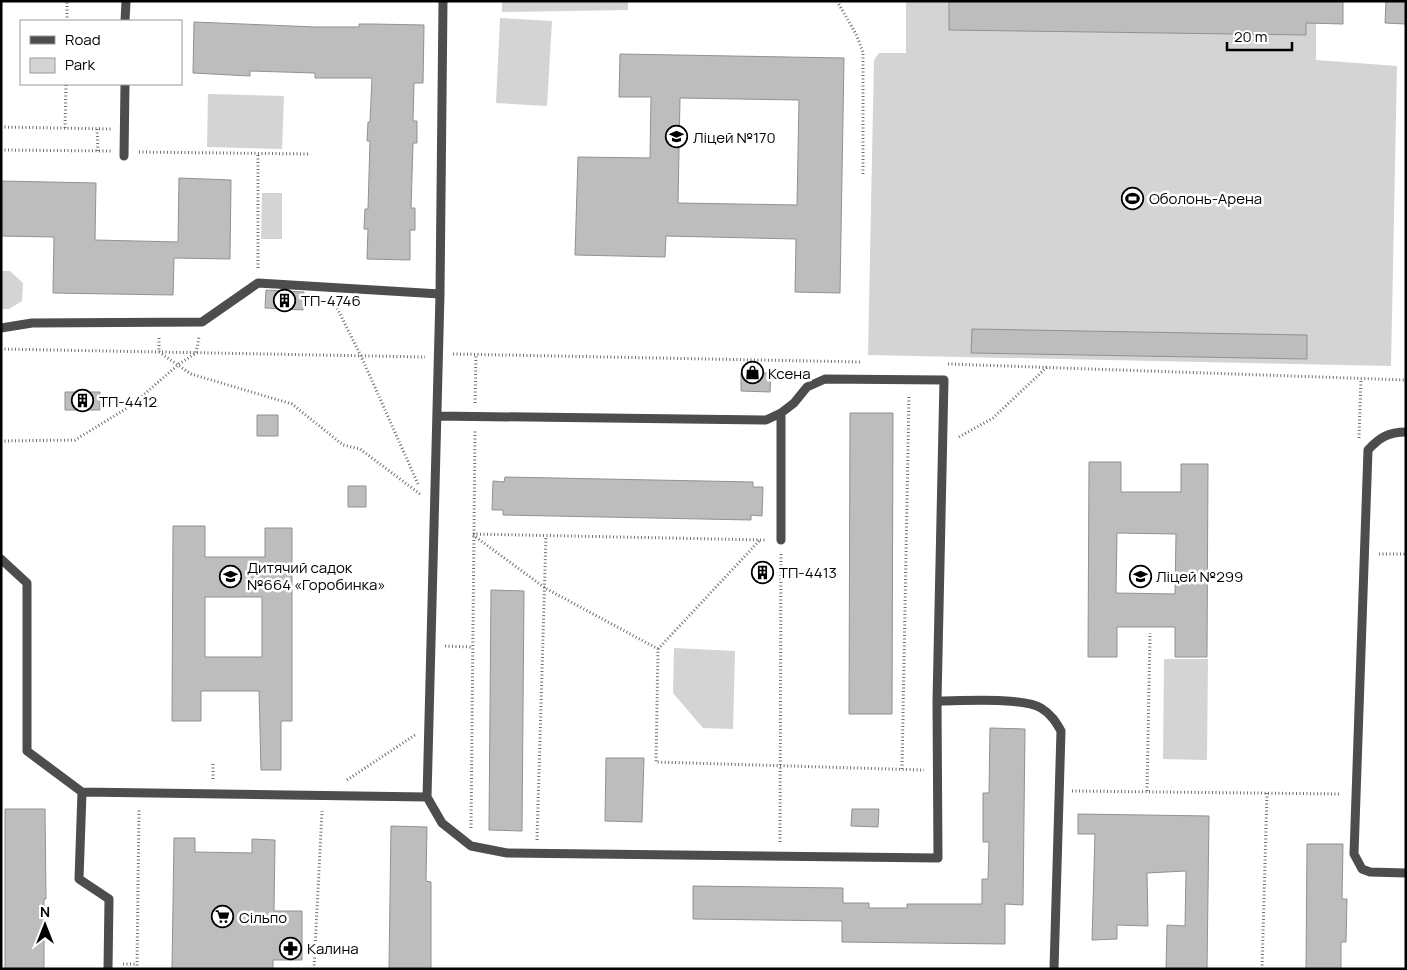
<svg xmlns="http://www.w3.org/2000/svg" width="1407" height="970" viewBox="0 0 1407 970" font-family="Manrope,sans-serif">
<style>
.green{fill:#d4d4d4}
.building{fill:#bdbdbd;stroke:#919191;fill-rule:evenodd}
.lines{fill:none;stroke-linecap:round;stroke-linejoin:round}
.path{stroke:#6f6f6f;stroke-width:3;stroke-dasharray:1 2.5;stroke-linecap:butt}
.minor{stroke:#4d4d4d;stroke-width:9}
.labels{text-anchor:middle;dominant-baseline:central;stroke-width:5;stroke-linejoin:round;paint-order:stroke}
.poi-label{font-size:15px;fill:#000;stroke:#fff;text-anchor:start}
</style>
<rect width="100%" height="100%" fill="#fff"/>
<!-- green -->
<path class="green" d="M 502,1 L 628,1 L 628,10 L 502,12 Z
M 906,1 L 1316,1 L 1316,60 L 1397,66 L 1391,366 L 868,355 L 874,60 L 879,53 L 906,53 Z
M 500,18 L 552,21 L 547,106 L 496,103 Z
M 208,94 L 284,96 L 282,149 L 207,147 Z
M 262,193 L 282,193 L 282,239 L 261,239 Z
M 1,271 L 10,271 L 23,283 L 22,301 L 9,309 L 1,309 Z
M 674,648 L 735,651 L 733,729 L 703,728 L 673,693 Z
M 1164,659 L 1208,659 L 1207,760 L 1163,759 Z"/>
<!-- building -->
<path class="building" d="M 949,1 L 1343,1 L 1343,24 L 1306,23 L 1306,35 L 949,30 Z
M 1386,1 L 1406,1 L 1406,24 L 1385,23 Z
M 194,22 L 316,27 L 359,27 L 359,24 L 373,24 L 424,25 L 423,83 L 414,83 L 413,121 L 417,121 L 417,143 L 413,143 L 411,208 L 415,208 L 415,230 L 410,230 L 410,260 L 367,259 L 368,229 L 364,229 L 365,209 L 368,209 L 370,141 L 367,141 L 368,122 L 370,122 L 372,78 L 315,78 L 315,73 L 250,71 L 250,76 L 193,73 Z
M 620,54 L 844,58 L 840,293 L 795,292 L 796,239 L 666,236 L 665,257 L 575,255 L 578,157 L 650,158 L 651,97 L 619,97 ZM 680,98 L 799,100 L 797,205 L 678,203 Z
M 179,178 L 231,180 L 230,259 L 174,258 L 173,295 L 53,293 L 54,237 L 1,236 L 1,181 L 96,183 L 95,240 L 178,242 Z
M 266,290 L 304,292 L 303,310 L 265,308 Z
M 972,329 L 1307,335 L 1307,359 L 971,353 Z
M 741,373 L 771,373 L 770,392 L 741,391 Z
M 65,392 L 100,392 L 100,410 L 65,410 Z
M 850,413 L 893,413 L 892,714 L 849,714 Z
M 257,415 L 278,415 L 278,436 L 257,436 Z
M 1089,462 L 1121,462 L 1121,492 L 1181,492 L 1181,464 L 1208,464 L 1207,657 L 1175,657 L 1175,627 L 1117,627 L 1117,657 L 1088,657 ZM 1117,533 L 1176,534 L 1175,594 L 1116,593 Z
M 505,477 L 753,482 L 753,487 L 763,487 L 762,516 L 751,515 L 751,520 L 503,515 L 503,510 L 492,510 L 493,481 L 504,482 Z
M 348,486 L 366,486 L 366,507 L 348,507 Z
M 173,526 L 205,526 L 205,557 L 265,557 L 265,528 L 292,528 L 292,721 L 281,721 L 281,770 L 261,770 L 259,691 L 201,691 L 201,721 L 172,721 ZM 205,597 L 262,597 L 262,657 L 205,657 Z
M 491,590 L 524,591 L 522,831 L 489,830 Z
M 990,728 L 1025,729 L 1023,905 L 1005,904 L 1005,944 L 842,942 L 842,921 L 693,919 L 693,886 L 843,888 L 843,903 L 869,903 L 869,908 L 907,908 L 907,904 L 982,904 L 982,879 L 988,879 L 989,842 L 983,842 L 983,793 L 989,793 Z
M 606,758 L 644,758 L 642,822 L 605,821 Z
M 5,809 L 45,809 L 46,899 L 44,899 L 44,969 L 5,969 Z
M 852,809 L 879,809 L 878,827 L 851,826 Z
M 1078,814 L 1209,816 L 1207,969 L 1166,969 L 1167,925 L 1185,926 L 1186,871 L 1147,873 L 1148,926 L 1117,925 L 1117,939 L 1092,940 L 1095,834 L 1078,834 Z
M 391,826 L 427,827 L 426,881 L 431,882 L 431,969 L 389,969 Z
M 174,838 L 195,838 L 195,852 L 252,853 L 252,839 L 275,840 L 274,911 L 302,911 L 302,960 L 273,960 L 273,969 L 172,969 Z
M 1307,844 L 1343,844 L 1342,899 L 1347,899 L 1346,942 L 1341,942 L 1341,969 L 1306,969 Z"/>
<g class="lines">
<!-- path -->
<path class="path" d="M 837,1 L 856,34 L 863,52 L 863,175
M 67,21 L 67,1
M 1,127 L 111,129
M 65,128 L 66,84
M 97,129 L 98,151
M 1,150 L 111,151
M 139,152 L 310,154
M 258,268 L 258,153
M 334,302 L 361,356 L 418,484
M 159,338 L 159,352 L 191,374 L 292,404 L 343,445 L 360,449 L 420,494
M 1,349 L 425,357
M 453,354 L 862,362
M 948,364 L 1406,380
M 475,403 L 476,355
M 959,437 L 993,418 L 1047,367
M 1359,438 L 1361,379
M 1,441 L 75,440 L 132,405 L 179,364 L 196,353 L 199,337
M 473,534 L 765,540
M 473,535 L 545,588 L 658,649 L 656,762 L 924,770
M 1379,554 L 1406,554
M 445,646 L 472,647
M 658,649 L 760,540
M 902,769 L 909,395
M 213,779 L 213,762
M 347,780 L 415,735
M 1072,791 L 1341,794
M 1147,791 L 1150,633
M 471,828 L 475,431
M 537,840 L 546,536
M 780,842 L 781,553
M 123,964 L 137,964
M 137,969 L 139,808
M 314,969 L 322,811
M 1262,969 L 1267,793"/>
<!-- minor -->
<path class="minor" d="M 125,21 L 126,1
M 124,156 L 125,84
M 1,328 L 32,323 L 202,322 L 258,283 L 440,294
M 781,413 L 781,540
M 437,416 L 766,420 L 781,413 L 794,403 L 807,387 L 825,379 L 944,380 L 937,701 L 938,858 L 507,853 L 471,846 L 442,823 L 427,797 L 440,294 L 443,1
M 1406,432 C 1388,432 1379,438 1368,450 L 1354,854 L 1362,869 L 1370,872 L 1406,873
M 1,559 L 27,583 L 27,751 L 82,792 L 427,797
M 937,701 C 960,701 1024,697 1041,708 C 1051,714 1056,722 1061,731 L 1054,969
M 82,792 L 79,879 L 109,899 L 108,969"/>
</g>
<!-- icons -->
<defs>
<symbol id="school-ring" viewBox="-11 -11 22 22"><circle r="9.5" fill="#fff" stroke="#000" stroke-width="1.5"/><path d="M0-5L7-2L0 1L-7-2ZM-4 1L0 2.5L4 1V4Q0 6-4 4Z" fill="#000"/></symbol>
<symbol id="stadium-ring" viewBox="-11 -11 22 22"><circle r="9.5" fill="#fff" stroke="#000" stroke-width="1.5"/><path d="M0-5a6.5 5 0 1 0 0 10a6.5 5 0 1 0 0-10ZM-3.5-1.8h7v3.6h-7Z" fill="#000"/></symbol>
<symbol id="building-ring" viewBox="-11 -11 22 22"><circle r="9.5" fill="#fff" stroke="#000" stroke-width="1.5"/><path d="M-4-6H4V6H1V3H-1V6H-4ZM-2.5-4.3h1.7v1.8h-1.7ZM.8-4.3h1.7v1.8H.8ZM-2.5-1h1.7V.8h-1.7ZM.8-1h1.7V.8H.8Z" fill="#000"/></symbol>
<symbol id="shop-ring" viewBox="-11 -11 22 22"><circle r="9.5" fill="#fff" stroke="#000" stroke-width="1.5"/><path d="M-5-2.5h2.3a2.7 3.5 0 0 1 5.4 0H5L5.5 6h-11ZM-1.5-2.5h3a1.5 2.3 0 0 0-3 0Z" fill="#000"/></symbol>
<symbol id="supermarket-ring" viewBox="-11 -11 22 22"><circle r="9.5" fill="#fff" stroke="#000" stroke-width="1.5"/><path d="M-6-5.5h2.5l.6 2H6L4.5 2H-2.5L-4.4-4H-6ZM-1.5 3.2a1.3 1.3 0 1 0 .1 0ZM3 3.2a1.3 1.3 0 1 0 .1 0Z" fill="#000"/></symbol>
<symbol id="pharmacy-ring" viewBox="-11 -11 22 22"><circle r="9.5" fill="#fff" stroke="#000" stroke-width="1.5"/><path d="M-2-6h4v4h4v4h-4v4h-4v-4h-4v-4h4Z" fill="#000"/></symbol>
</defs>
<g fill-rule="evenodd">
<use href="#school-ring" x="664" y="124" width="25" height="25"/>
<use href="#stadium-ring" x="1120" y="186" width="25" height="25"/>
<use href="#building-ring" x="272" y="288" width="25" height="25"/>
<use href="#shop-ring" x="740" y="360" width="25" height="25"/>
<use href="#building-ring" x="70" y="388" width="25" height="25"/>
<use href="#building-ring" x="750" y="560" width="25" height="25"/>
<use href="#school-ring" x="218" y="564" width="25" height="25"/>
<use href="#school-ring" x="1128" y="564" width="25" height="25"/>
<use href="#supermarket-ring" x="210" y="904" width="25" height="25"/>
<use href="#pharmacy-ring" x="278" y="936" width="25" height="25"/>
</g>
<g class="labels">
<!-- poi labels -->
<g class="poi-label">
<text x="693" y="137">Ліцей №170</text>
<text x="1149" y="198">Оболонь-Арена</text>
<text x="301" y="300">ТП-4746</text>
<text x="768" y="373">Ксена</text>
<text x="99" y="401">ТП-4412</text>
<text x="247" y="567">Дитячий садок<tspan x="247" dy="17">№664 «Горобинка»</tspan></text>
<text x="779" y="572">ТП-4413</text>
<text x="1156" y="576">Ліцей №299</text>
<text x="239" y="917">Сільпо</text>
<text x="307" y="948">Калина</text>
</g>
</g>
<!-- border -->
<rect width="1407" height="970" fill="none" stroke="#000000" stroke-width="5"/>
<!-- legend -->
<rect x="20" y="20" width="162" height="65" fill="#ffffff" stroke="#999999"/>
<rect x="30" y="36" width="25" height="8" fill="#4d4d4d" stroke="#999999"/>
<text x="65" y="45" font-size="15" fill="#000000">Road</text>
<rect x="30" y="58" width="25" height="15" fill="#d4d4d4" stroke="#999999"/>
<text x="65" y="70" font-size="15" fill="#000000">Park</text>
<!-- north arrow -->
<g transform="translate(45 925)" stroke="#ffffff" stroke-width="4" paint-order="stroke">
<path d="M0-4L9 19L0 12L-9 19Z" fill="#000000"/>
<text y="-8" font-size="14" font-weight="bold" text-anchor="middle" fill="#000000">N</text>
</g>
<!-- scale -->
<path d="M1227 42v8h65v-8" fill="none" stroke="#000000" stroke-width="2.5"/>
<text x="1234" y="42" font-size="15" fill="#000000" stroke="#ffffff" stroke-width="4" paint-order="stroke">20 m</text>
</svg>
